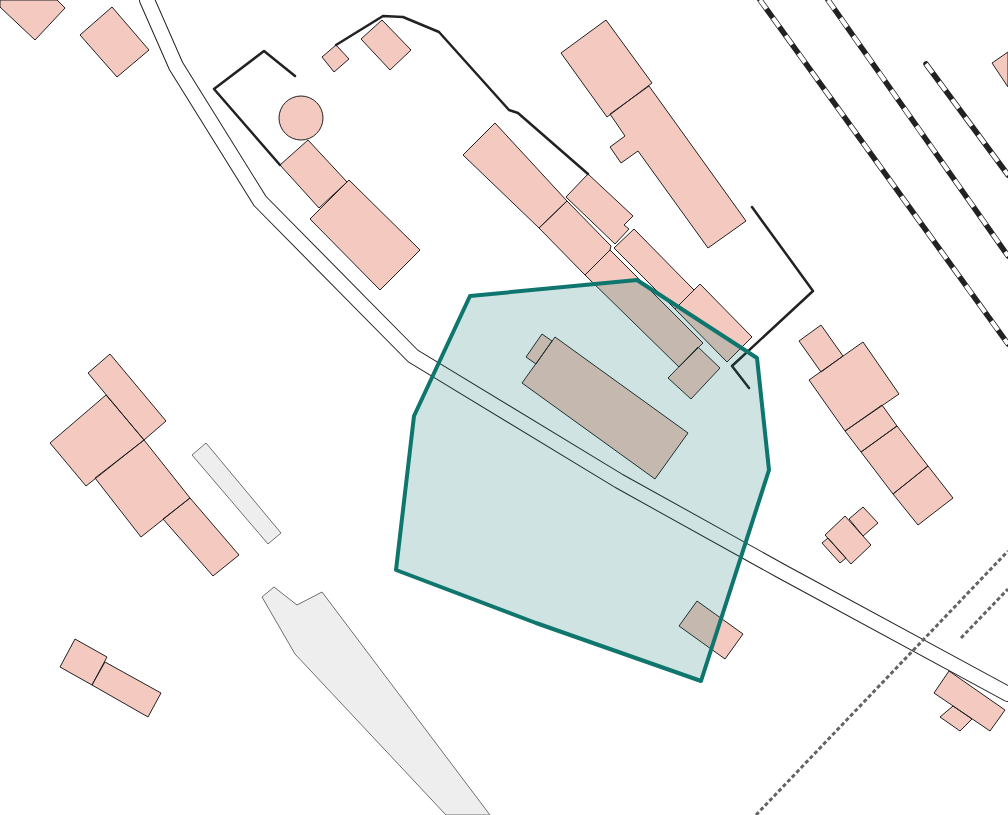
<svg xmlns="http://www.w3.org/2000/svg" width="1008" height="815" viewBox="0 0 1008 815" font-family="'Sofia Sans Condensed',sans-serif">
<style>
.green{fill:#eee;stroke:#6f6f6f}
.building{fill:#f3c9c0;stroke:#222}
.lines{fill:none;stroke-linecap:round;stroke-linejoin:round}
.service-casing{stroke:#222;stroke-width:16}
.path{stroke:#646464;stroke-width:3;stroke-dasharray:4 2.5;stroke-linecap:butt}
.service{stroke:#fff;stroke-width:14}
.rail-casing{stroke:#222;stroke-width:5.5}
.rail{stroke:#fff;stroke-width:4;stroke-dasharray:11;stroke-linecap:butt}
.path-bridge{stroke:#646464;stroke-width:3;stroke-dasharray:4 2.5;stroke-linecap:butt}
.wall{stroke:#222;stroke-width:2.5}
.marked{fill:#0f766e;fill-opacity:0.2;stroke:#0f766e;stroke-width:4;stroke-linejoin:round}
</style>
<rect width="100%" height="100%" fill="#fff"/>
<!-- green -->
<path class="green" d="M 206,443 L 281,533 L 268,544 L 192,455 Z
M 274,587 L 297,605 L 322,592 L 490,815 L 446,815 L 295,654 L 262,597 Z"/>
<!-- building -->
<path class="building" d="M 0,0 L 57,0 L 65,8 L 35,40 L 0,7 Z
M 112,7 L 149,50 L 117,77 L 80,35 Z
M 382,20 L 411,50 L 390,70 L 361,39 Z
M 606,20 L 652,83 L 607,117 L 561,53 Z
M 336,45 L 349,59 L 334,72 L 322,57 Z
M 1008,52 L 1008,87 L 992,63 Z
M 649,86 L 746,221 L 708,248 L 638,151 L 621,163 L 610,147 L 625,136 L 610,114 Z
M279 118a22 22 0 1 1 44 0a22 22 0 1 1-44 0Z
M 495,123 L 567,201 L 539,228 L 463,155 Z
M 308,140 L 347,182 L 319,208 L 280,165 Z
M 588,174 L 633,216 L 624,225 L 629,229 L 615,244 L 566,197 Z
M 349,180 L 420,250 L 380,290 L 310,219 Z
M 567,201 L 611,246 L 610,250 L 585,275 L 539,228 Z
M 634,229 L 694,290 L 675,309 L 614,248 Z
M 610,250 L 703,343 L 679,367 L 585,275 Z
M 700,284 L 752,337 L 727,362 L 675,309 Z
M 821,325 L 843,356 L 821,372 L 799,341 Z
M 542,334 L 552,341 L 536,364 L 526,357 Z
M 555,337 L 688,433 L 655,479 L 522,383 Z
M 863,342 L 899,394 L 845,431 L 809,380 Z
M 698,347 L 720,368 L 691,399 L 668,378 Z
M 110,354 L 166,421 L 144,440 L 88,373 Z
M 106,395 L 144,440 L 86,486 L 50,443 Z
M 882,405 L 897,426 L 861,452 L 845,431 Z
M 897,426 L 928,466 L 893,494 L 861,452 Z
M 144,440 L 190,498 L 141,537 L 95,478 Z
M 928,466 L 953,498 L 918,525 L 893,494 Z
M 190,498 L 239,555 L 213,576 L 163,519 Z
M 863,507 L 878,523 L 863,536 L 849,519 Z
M 845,516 L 871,545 L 851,564 L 825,535 Z
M 828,538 L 846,558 L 840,563 L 822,543 Z
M 697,601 L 743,634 L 725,659 L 679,626 Z
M 75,639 L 107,657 L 92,685 L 60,667 Z
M 105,662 L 161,693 L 148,717 L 92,685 Z
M 949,671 L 1005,710 L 990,731 L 934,693 Z
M 953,706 L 972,719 L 960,731 L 940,717 Z"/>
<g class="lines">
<defs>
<path id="service" d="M 147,0 L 176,66 L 260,201 L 413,356 L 619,481 L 781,571 L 1008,694"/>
</defs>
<!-- service casing -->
<use href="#service" class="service-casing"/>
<!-- path -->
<path class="path" d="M 961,638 L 1008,589"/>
<!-- service -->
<use href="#service" class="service"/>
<defs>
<path id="rail" d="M 760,0 L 1008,344
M 828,0 L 1008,256
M 926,64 L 1008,175"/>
</defs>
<!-- rail casing -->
<use href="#rail" class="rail-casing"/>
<!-- rail -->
<use href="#rail" class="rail"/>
<!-- path-bridge -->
<path class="path-bridge" d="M 756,815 L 1008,551"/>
<!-- wall -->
<path class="wall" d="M 336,45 L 383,16 L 403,17 L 439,32 L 509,110 L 518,113 L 588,174
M 280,165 L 214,89 L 264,51 L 295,76
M 749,388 L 732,366 L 813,291 L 752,207"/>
</g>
<!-- marked area -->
<path class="marked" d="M 637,280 L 757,358 L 769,470 L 701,681 L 536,623 L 396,570 L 414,416 L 470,296 Z"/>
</svg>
